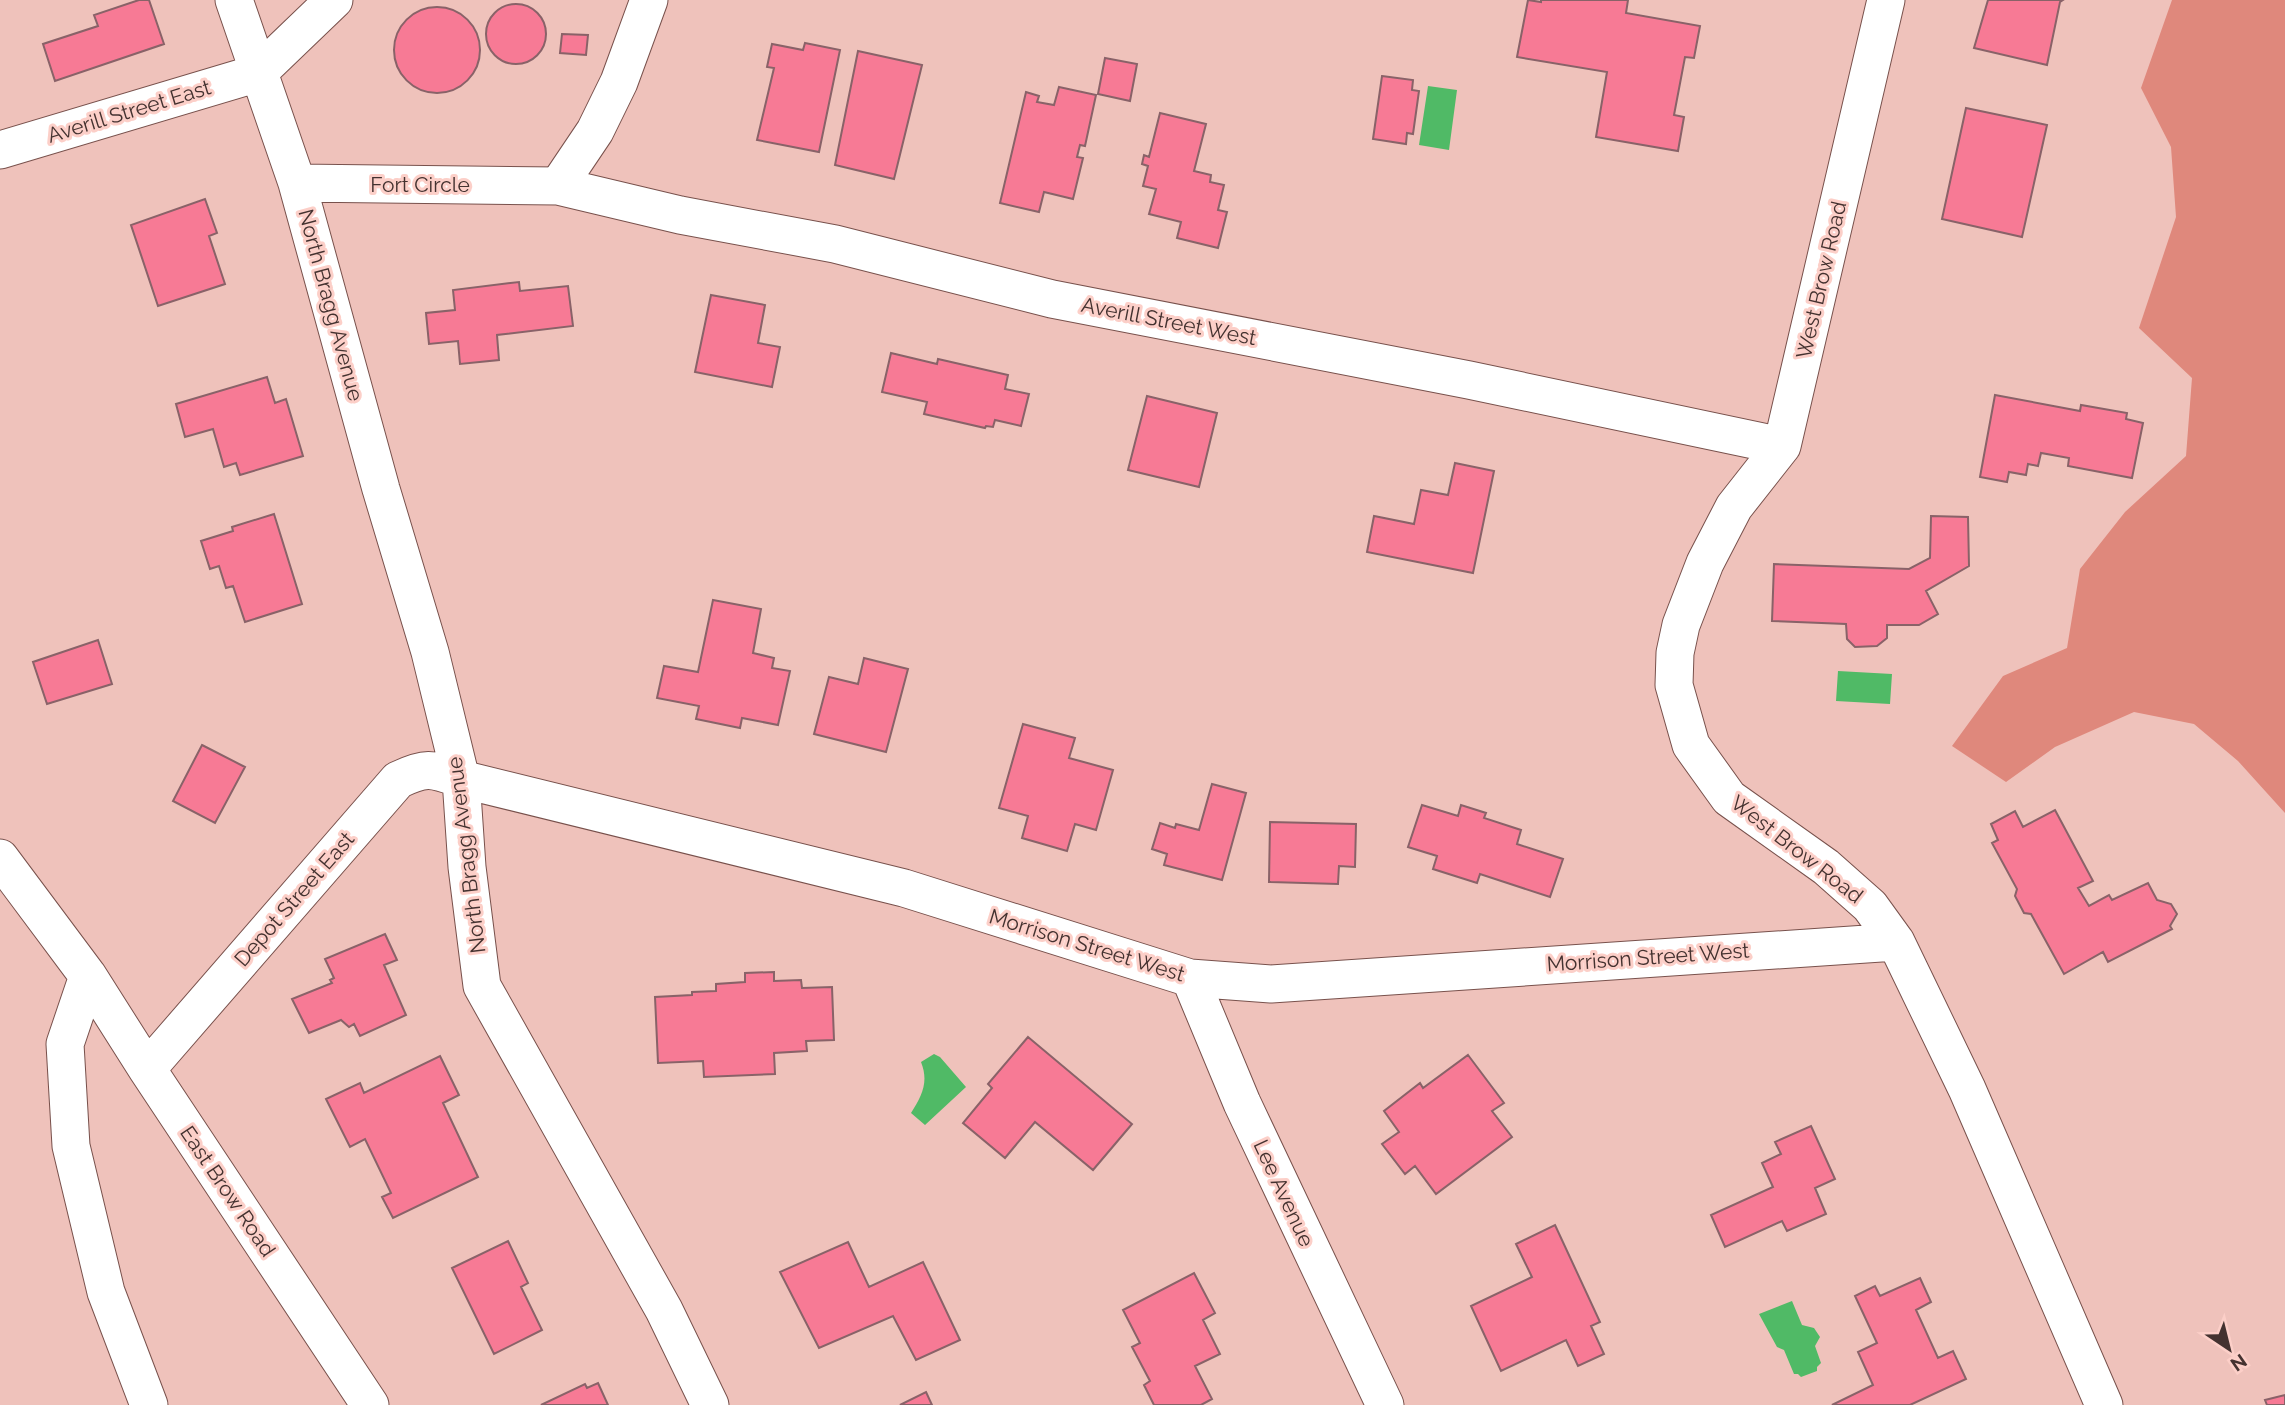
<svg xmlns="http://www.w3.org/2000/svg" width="2285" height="1405" viewBox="0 0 2285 1405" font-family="Raleway,sans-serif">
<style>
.green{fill:#df887c}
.water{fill:#50ba66}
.building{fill:#f77a95;stroke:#896268;stroke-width:2}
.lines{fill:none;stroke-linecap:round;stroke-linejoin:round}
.minor-casing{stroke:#78514c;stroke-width:39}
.minor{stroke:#fff;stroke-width:37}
.labels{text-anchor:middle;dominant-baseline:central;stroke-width:6;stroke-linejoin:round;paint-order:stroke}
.street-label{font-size:21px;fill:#443230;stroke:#fccfc8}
</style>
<rect width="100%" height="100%" fill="#efc2bb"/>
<!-- green -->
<path class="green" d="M 2172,0 L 2285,0 L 2285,813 L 2238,761 L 2194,724 L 2134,712 L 2055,747 L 2006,782 L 1952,746 L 2003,676 L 2067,648 L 2080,569 L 2125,512 L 2186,456 L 2192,378 L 2139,328 L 2176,217 L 2171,147 L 2141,88 Z"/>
<!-- water -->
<path class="water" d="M 1428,86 L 1457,90 L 1449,150 L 1419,145 Z
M 1838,671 L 1892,674 L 1890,704 L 1836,701 Z
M 934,1054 L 940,1057 L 966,1087 L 925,1125 L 911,1113 C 922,1096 929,1082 921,1062 Z
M 1792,1301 L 1802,1325 L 1814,1328 L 1820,1337 L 1815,1346 L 1821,1363 L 1817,1367 L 1817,1371 L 1801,1377 L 1798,1374 L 1794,1374 L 1784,1350 L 1777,1347 L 1759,1314 Z"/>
<!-- building -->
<path class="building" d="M 139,0 L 149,0 L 164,44 L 55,81 L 43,44 L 98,26 L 94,15 Z
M 1528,0 L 1541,2 L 1541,0 L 1628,0 L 1626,13 L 1700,26 L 1694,58 L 1685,57 L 1674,115 L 1684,117 L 1678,151 L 1596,137 L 1607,72 L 1517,57 Z
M 1988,0 L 2063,0 L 2060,2 L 2047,65 L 1974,48 Z
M486 34a30 30 0 1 1 60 0a30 30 0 1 1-60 0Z
M394 50a43 43 0 1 1 86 0a43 43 0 1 1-86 0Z
M 562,34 L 588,35 L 586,55 L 560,53 Z
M 805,43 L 840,50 L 819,152 L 757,140 L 774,68 L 767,67 L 772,44 L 803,50 Z
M 858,51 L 922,65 L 894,179 L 835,165 Z
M 1105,58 L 1137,64 L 1130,101 L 1098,94 Z
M 1382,76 L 1413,80 L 1412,90 L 1419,91 L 1413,134 L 1407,133 L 1406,144 L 1373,139 Z
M 1059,87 L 1096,95 L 1085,146 L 1080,145 L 1077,157 L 1083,158 L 1073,199 L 1044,192 L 1039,212 L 1000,203 L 1026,92 L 1039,96 L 1037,102 L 1054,105 Z
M 1966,108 L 2047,125 L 2022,237 L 1942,219 Z
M 1160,113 L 1206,124 L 1194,171 L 1211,175 L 1210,182 L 1224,185 L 1218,210 L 1227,212 L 1218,248 L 1177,238 L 1181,222 L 1149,214 L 1156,189 L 1143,186 L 1148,166 L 1142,164 L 1144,155 L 1149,157 Z
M 205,199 L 217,233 L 209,236 L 225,284 L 158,306 L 131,225 Z
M 519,282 L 520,291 L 568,286 L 573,326 L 497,335 L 499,360 L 460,364 L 458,341 L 429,344 L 426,313 L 455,310 L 453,290 Z
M 711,295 L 765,305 L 758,343 L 780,347 L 772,387 L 695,372 Z
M 891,353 L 937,364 L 938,359 L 1008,375 L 1005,389 L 1029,394 L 1021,426 L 995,420 L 993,427 L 986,426 L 985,428 L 924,414 L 927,402 L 882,392 Z
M 267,377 L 275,403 L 286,399 L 303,456 L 240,475 L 236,463 L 224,467 L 213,429 L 185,437 L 176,404 Z
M 1995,395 L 2080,411 L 2081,405 L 2127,413 L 2126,419 L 2143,423 L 2132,478 L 2068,466 L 2069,458 L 2041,453 L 2038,466 L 2028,464 L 2026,475 L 2009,472 L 2007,482 L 1980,477 Z
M 1147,396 L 1217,413 L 1199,487 L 1128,470 Z
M 1455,463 L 1494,471 L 1473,573 L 1367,552 L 1374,516 L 1414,524 L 1421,490 L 1448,495 Z
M 274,514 L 302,604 L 245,622 L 233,586 L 226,588 L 219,566 L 210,569 L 201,541 L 233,531 L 232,527 Z
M 1931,516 L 1968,517 L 1969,566 L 1926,591 L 1938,614 L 1919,625 L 1887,625 L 1887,638 L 1877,646 L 1855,647 L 1847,639 L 1846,624 L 1772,621 L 1774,564 L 1909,569 L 1930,558 Z
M 713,600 L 761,609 L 753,653 L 774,658 L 772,668 L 790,671 L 778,725 L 742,718 L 740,728 L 696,719 L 699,706 L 657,698 L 664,666 L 698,672 Z
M 98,640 L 112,684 L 47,704 L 33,662 Z
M 864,658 L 908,669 L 886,752 L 814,734 L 829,677 L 858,684 Z
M 1023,724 L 1075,738 L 1069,758 L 1113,770 L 1096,830 L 1075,824 L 1067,851 L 1022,838 L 1028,816 L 999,808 Z
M 202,745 L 245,767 L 215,823 L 173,801 Z
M 1212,784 L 1246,793 L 1222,880 L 1164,865 L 1167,854 L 1152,849 L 1160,823 L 1175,828 L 1176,824 L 1199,830 Z
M 1422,805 L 1458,816 L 1461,805 L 1486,813 L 1484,818 L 1521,830 L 1517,844 L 1563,859 L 1550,897 L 1480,874 L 1477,883 L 1433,869 L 1437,856 L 1408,847 Z
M 2055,810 L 2093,881 L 2078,888 L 2089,906 L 2109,895 L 2112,900 L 2148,883 L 2157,900 L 2171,904 L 2177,914 L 2170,926 L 2172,929 L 2108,962 L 2103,952 L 2064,974 L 2031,914 L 2024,913 L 2015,896 L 2017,889 L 1992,843 L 1998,840 L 1991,824 L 2015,811 L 2023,827 Z
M 1270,822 L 1356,824 L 1355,867 L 1339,866 L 1338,884 L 1269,882 Z
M 385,934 L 397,960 L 384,965 L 406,1015 L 360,1036 L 354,1024 L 349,1027 L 341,1020 L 309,1033 L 292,999 L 332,983 L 330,980 L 334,978 L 325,959 Z
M 774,972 L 774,981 L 801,980 L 802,988 L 832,987 L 834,1040 L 806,1041 L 807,1051 L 774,1053 L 775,1074 L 704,1077 L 703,1061 L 658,1063 L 655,997 L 692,995 L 692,992 L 716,991 L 716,984 L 745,982 L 745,973 Z
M 1028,1037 L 1132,1124 L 1093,1170 L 1035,1122 L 1005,1158 L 963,1123 L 992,1088 L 988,1084 Z
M 1468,1055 L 1504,1103 L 1492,1111 L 1512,1137 L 1436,1194 L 1415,1166 L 1405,1174 L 1382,1144 L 1399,1132 L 1384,1111 L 1420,1083 L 1423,1088 Z
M 440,1056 L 459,1095 L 443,1103 L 478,1177 L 393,1218 L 382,1197 L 391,1193 L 365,1139 L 350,1147 L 326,1099 L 360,1083 L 364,1093 Z
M 1811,1126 L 1835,1179 L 1815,1188 L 1826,1214 L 1787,1231 L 1782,1221 L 1725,1247 L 1711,1215 L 1773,1187 L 1762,1163 L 1781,1154 L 1775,1142 Z
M 1555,1225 L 1600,1322 L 1591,1326 L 1604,1354 L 1578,1366 L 1566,1340 L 1501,1371 L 1471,1306 L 1532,1277 L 1516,1244 Z
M 508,1241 L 528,1283 L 521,1287 L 542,1330 L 494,1354 L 452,1268 Z
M 848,1242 L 869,1287 L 923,1262 L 960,1340 L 916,1360 L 893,1316 L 819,1348 L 780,1272 Z
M 1194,1273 L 1215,1313 L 1203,1320 L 1220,1354 L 1195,1366 L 1212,1399 L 1201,1405 L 1154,1405 L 1144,1385 L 1150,1381 L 1132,1347 L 1140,1343 L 1123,1310 Z
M 1920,1278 L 1931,1302 L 1916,1310 L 1938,1358 L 1953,1351 L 1966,1379 L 1910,1405 L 1832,1405 L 1873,1385 L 1858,1352 L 1877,1343 L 1855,1296 L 1875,1286 L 1880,1296 Z
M 598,1383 L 608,1405 L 541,1405 L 585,1384 L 587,1388 Z
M 926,1392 L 932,1405 L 900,1405 Z
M 2285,1395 L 2285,1405 L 2267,1405 L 2265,1400 Z"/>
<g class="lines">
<defs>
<path id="minor" d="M 234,0 L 297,183 L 381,489 L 430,652 L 461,779 L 467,867 L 482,986 L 664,1310 L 710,1405
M 1886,0 L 1782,446 L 1734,507 L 1705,563 L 1681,625 L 1675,653 L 1674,685 L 1691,745 L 1729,798 L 1826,867 L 1870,906 L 1896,942 L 1967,1089 L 2104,1405
M 0,150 L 258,73 L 334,0
M 297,183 L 558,186 L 595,131 L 619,82 L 649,0
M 558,186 L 680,215 L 835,244 L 1052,299 L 1469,380 L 1782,446
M 0,858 L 88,976 L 147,1069 L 370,1405
M 88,976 L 65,1044 L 71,1146 L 106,1292 L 149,1405
M 1190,978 L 1242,1103 L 1385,1405
M 147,1069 L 398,780 C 427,766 432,769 461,779 L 904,888 L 1190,978 L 1271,984 L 1896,942"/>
</defs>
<!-- minor casing -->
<use href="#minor" class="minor-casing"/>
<!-- minor -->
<use href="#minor" class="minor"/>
</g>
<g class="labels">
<!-- street labels -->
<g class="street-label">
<text transform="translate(129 111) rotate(-17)">Averill Street East</text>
<text x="420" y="184">Fort Circle</text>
<text transform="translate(1821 280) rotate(-77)">West Brow Road</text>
<text transform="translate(331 305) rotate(75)">North Bragg Avenue</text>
<text transform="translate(1169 321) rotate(11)">Averill Street West</text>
<text transform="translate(1797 849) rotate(38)">West Brow Road</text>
<text transform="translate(466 855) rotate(-97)">North Bragg Avenue</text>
<text transform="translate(294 899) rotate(-49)">Depot Street East</text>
<text transform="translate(1087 945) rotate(17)">Morrison Street West</text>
<text transform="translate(1648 957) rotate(-4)">Morrison Street West</text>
<text transform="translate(228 1191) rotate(56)">East Brow Road</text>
<text transform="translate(1284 1193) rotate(65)">Lee Avenue</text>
</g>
</g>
<!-- north arrow -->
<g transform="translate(2229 1349) rotate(145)" stroke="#fccfc8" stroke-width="5" paint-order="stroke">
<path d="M0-5L12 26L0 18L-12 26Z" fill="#443230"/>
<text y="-10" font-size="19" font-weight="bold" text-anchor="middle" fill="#443230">N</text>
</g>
</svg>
